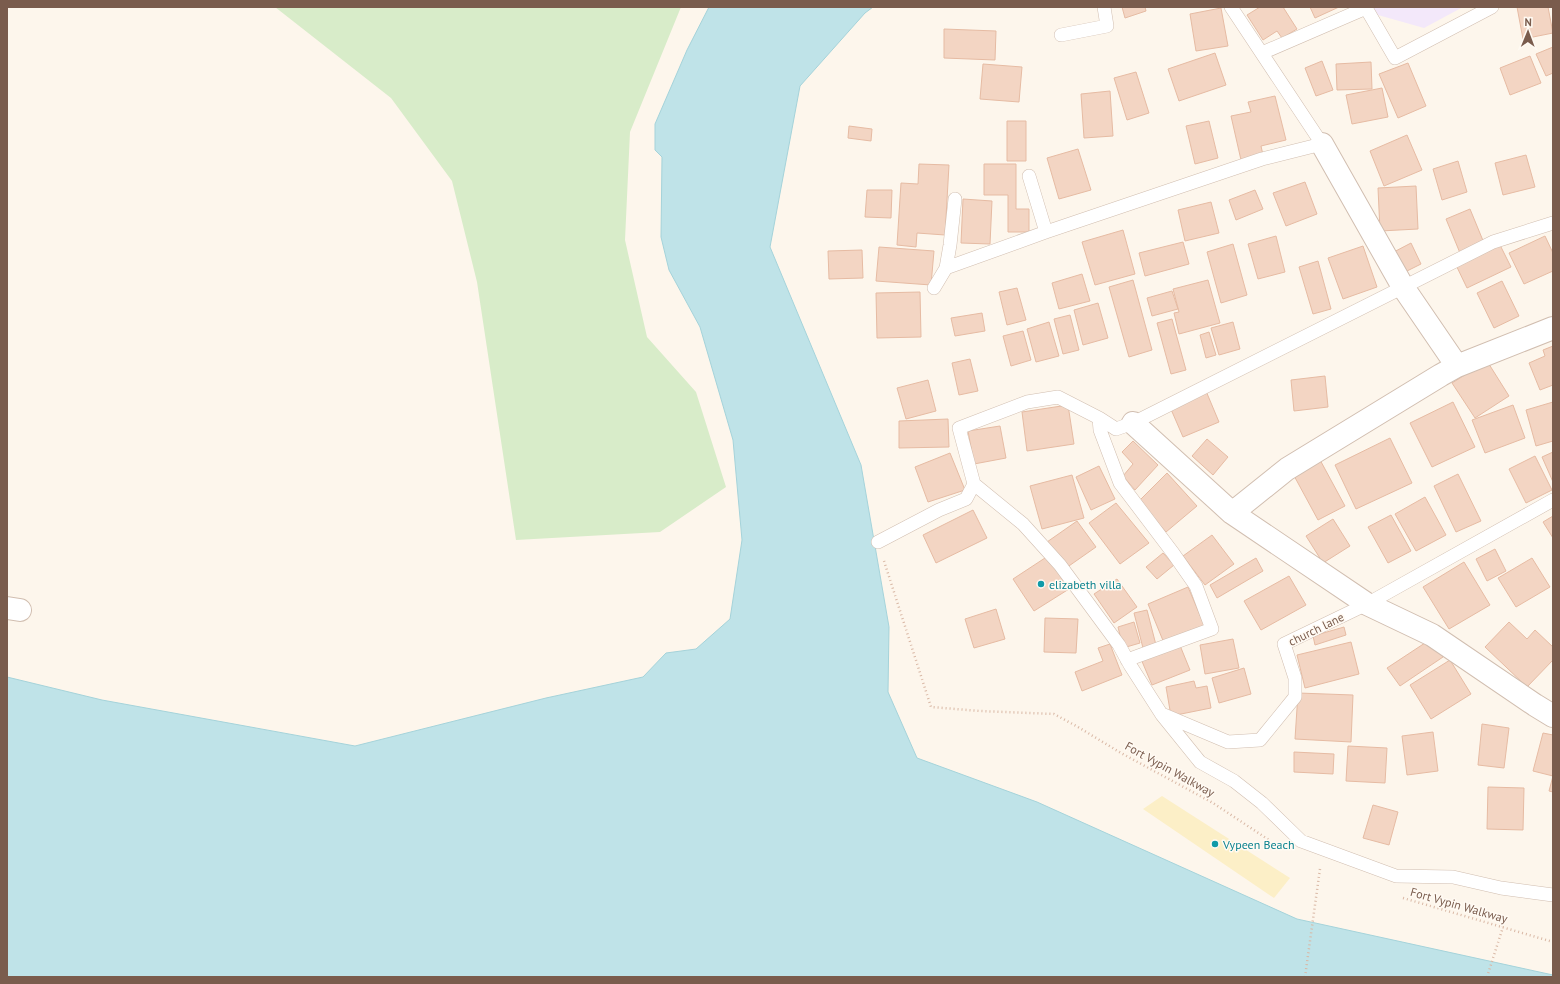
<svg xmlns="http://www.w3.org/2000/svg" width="1560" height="984" viewBox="0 0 1560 984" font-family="'PT Sans',sans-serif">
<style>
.education{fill:#f3e8fa}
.green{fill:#d8ecc9}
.sand{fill:#fcefc7}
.water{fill:#bfe3e8;stroke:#a5d3da}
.building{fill:#f3d5c3;stroke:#e6bba3}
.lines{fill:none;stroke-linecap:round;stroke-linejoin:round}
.lane-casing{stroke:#d1beb0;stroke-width:14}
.street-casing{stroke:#d1beb0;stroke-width:24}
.path{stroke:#d9b8a5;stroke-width:2.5;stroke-dasharray:1 3;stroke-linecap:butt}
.lane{stroke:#fff;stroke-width:13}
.street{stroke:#fff;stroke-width:22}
.culture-dot{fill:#0f9aa8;stroke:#fffaf3;stroke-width:1.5}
.labels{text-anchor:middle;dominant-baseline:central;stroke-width:3;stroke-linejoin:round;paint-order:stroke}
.culture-label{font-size:12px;fill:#0d838f;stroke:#fffaf3;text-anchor:start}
.street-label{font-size:12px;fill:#7a5c4d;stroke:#fffaf3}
</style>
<rect width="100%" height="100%" fill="#fdf6ec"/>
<!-- education -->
<path class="education" d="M 1373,7 L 1463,7 L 1424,28 L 1378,15 Z"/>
<!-- green -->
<path class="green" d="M 275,7 L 681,7 L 630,132 L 625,240 L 647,337 L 696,392 L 726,487 L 660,532 L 516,540 L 477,282 L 452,181 L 391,98 Z"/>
<!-- sand -->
<path class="sand" d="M 1162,796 L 1290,878 L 1274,898 L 1143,809 Z"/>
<!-- water -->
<path class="water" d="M 709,7 L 873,7 L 865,13 L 800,86 L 770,247 L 861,465 L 889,627 L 888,692 L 917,758 L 1037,802 L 1297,919 L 1553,975 L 1553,977 L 7,977 L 7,677 L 102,700 L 355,746 L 546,698 L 643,677 L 666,653 L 696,649 L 730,619 L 742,540 L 733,440 L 700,327 L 669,270 L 661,237 L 662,157 L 655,150 L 655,124 L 687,50 Z"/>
<!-- building -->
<path class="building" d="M 1122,7 L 1145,7 L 1146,11 L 1125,18 Z
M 1260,7 L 1283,7 L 1297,29 L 1282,38 L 1277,31 L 1263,40 L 1247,15 Z
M 1310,7 L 1339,7 L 1315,18 Z
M 1517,7 L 1548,7 L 1553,33 L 1523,39 Z
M 1221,8 L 1228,46 L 1196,51 L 1190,14 Z
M 944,29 L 996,31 L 995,60 L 944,58 Z
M 1553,47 L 1553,73 L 1546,76 L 1536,54 Z
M 1215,53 L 1226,85 L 1179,101 L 1168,69 Z
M 1530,56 L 1541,83 L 1510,95 L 1500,68 Z
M 1322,61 L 1333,90 L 1316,96 L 1305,68 Z
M 1371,62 L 1372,89 L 1337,90 L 1336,64 Z
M 1408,63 L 1426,106 L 1398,118 L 1379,74 Z
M 983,64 L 1022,67 L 1019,102 L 980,99 Z
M 1136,72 L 1149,113 L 1127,120 L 1114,78 Z
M 1382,88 L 1388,117 L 1352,124 L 1346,95 Z
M 1110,91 L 1113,136 L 1084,138 L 1081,94 Z
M 1275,96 L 1286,140 L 1261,146 L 1263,155 L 1241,160 L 1231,116 L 1251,112 L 1248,102 Z
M 1007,121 L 1026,121 L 1026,161 L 1007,161 Z
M 1209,121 L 1218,158 L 1195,164 L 1186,126 Z
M 849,126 L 872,129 L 871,141 L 848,138 Z
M 1407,135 L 1422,170 L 1384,186 L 1370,151 Z
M 1078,149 L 1091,190 L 1059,199 L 1047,158 Z
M 1526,155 L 1535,187 L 1503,195 L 1495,163 Z
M 1458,161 L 1467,192 L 1442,200 L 1433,169 Z
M 919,164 L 949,165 L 945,235 L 917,233 L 916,247 L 897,245 L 901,183 L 918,184 Z
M 984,164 L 1016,164 L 1016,209 L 1029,209 L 1029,232 L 1008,232 L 1008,195 L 984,195 Z
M 1305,182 L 1317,214 L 1286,226 L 1273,193 Z
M 1416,186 L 1418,229 L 1380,231 L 1378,188 Z
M 867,190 L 892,190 L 891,218 L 865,217 Z
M 1255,190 L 1263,209 L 1236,220 L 1229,200 Z
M 963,199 L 992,201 L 990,244 L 961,243 Z
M 1211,202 L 1219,233 L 1185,241 L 1178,210 Z
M 1470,209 L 1484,243 L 1460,253 L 1446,219 Z
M 1123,230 L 1135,274 L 1095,285 L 1082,242 Z
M 1276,236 L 1285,272 L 1258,279 L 1248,244 Z
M 1545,236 L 1553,253 L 1553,271 L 1524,284 L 1509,253 Z
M 1183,242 L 1189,264 L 1145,276 L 1139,253 Z
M 1411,243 L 1421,264 L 1401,274 L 1390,254 Z
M 1499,243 L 1511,267 L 1467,288 L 1455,263 Z
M 1233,244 L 1247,295 L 1221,303 L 1207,252 Z
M 1363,246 L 1377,287 L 1343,299 L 1328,258 Z
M 879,247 L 934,251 L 931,285 L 876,281 Z
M 862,250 L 863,278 L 829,279 L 828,251 Z
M 1318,261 L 1331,309 L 1313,314 L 1299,267 Z
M 1082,274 L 1090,301 L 1059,309 L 1052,283 Z
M 1133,280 L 1152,350 L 1129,357 L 1109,287 Z
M 1208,280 L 1220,323 L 1179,334 L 1174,313 L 1179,312 L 1173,289 Z
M 1502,281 L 1519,316 L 1494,328 L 1477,293 Z
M 1017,288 L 1026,320 L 1007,325 L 999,292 Z
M 1172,291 L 1178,309 L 1152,316 L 1147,298 Z
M 920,292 L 921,337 L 877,338 L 876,293 Z
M 1098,303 L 1108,338 L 1083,345 L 1074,310 Z
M 982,313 L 985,331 L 955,336 L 951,318 Z
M 1070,315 L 1079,350 L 1063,354 L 1054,319 Z
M 1172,319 L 1186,370 L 1171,374 L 1157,323 Z
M 1049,322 L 1059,356 L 1036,362 L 1027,329 Z
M 1233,322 L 1240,349 L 1219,355 L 1211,328 Z
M 1023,331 L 1031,360 L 1011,366 L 1003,336 Z
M 1209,332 L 1216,355 L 1206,358 L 1200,335 Z
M 1553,346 L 1553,385 L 1540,390 L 1529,363 L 1545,356 L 1543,350 Z
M 970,359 L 978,391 L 959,395 L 952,363 Z
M 1487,361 L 1509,396 L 1475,418 L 1452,383 Z
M 1325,376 L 1328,407 L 1294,411 L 1291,380 Z
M 928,380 L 936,411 L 906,419 L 897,388 Z
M 1206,391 L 1219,422 L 1183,437 L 1170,407 Z
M 1453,402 L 1475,447 L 1432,467 L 1410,423 Z
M 1553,402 L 1553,441 L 1536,446 L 1526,410 Z
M 1068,405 L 1074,444 L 1027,451 L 1022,412 Z
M 1513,405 L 1525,438 L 1485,453 L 1472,420 Z
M 948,419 L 949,447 L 899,448 L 899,421 Z
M 1000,426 L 1006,458 L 974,464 L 968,431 Z
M 1390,438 L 1412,483 L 1356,509 L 1335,465 Z
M 1207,439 L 1228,457 L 1213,475 L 1192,456 Z
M 1133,441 L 1158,465 L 1135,490 L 1123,476 L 1133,464 L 1122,452 Z
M 1553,452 L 1553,482 L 1542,457 Z
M 950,453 L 965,490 L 928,502 L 915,467 Z
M 1535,456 L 1552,490 L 1526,503 L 1509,469 Z
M 1319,458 L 1345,506 L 1318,520 L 1292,472 Z
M 1099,466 L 1115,499 L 1091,510 L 1076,477 Z
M 1167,473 L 1197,506 L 1166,532 L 1139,501 Z
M 1458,474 L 1481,521 L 1456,532 L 1434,486 Z
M 1072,475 L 1084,518 L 1042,529 L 1030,486 Z
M 1425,497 L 1446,535 L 1416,551 L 1395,514 Z
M 1116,503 L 1149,543 L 1120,564 L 1089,523 Z
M 973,510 L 987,538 L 936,563 L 923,535 Z
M 1391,515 L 1411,551 L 1388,563 L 1368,527 Z
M 1553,516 L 1553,538 L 1543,522 Z
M 1333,519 L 1350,546 L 1323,563 L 1306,536 Z
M 1077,521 L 1096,547 L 1066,568 L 1047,542 Z
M 1212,535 L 1234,564 L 1205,585 L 1183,556 Z
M 1495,549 L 1506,571 L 1487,581 L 1476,559 Z
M 1163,553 L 1174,565 L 1157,579 L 1146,567 Z
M 1048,556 L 1069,589 L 1034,611 L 1013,579 Z
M 1256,558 L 1263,571 L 1217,598 L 1210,585 Z
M 1532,558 L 1550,587 L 1516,607 L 1498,578 Z
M 1464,562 L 1490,605 L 1449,629 L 1423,587 Z
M 1289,576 L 1306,605 L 1261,630 L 1244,601 Z
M 1117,579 L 1137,607 L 1114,623 L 1094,594 Z
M 1188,587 L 1205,627 L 1164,643 L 1148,604 Z
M 996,609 L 1005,639 L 974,648 L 965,619 Z
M 1147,610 L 1156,645 L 1143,648 L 1134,613 Z
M 1045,618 L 1078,619 L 1076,653 L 1044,652 Z
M 1134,622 L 1140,643 L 1123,648 L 1118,627 Z
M 1509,622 L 1527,639 L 1535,630 L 1553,647 L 1553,660 L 1527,687 L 1485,647 Z
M 1344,627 L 1346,635 L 1315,645 L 1313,636 Z
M 1233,639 L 1239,668 L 1205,674 L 1200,645 Z
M 1431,639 L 1443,657 L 1400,686 L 1387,668 Z
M 1351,642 L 1359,674 L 1305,688 L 1297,655 Z
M 1179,643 L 1190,670 L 1152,685 L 1141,659 Z
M 1110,644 L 1122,675 L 1082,691 L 1075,672 L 1103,661 L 1098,648 Z
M 1450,660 L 1471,694 L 1431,719 L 1410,685 Z
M 1244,668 L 1251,694 L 1219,703 L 1212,678 Z
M 1194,681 L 1196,688 L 1207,686 L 1211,708 L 1171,716 L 1166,687 Z
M 1298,693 L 1353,695 L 1351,742 L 1295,739 Z
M 1482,724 L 1509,728 L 1504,768 L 1478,765 Z
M 1433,732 L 1438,771 L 1407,775 L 1402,736 Z
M 1543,733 L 1553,735 L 1553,792 L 1549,791 L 1553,776 L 1533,771 Z
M 1348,746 L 1387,748 L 1385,783 L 1346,781 Z
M 1294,752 L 1334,754 L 1333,774 L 1294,772 Z
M 1488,787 L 1524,788 L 1523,830 L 1487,829 Z
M 1373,805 L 1398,812 L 1389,845 L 1363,838 Z"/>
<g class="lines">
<defs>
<path id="lane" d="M 1061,35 L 1107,26 L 1104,7
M 1262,53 L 1366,8 L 1395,58 L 1492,7
M 1029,176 L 1046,232
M 1553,223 L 1493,242 L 1133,423 L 1116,429 L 1099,418 L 1058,397 L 1027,402 L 959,428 L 974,484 L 1023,524 L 1060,565 L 1119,645 L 1130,665 L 1162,715 L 1200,762 L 1234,781 L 1262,803 L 1301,841 L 1396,876 L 1453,877 L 1501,888 L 1553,895
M 946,268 L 1046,232 L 1262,159 L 1322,144 L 1231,7
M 934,288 L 946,268 L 950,245 L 955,199
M 1099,418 L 1100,430 L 1120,483 L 1173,553 L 1196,586 L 1212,629 L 1127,660
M 878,542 L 939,510 L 966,499 L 974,484
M 1164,715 L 1228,742 L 1260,740 L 1295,697 L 1295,678 L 1284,644 L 1367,604 L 1553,500"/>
<path id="street" d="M 1322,144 L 1403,287 L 1457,366
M 1133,423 L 1232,513 L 1367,604 L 1432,635 L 1535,705 L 1553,716
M 1232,513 L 1287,469 L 1441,375 L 1457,366 L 1553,328
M 7,608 L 20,610"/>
</defs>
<!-- lane casing -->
<use href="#lane" class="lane-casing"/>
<!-- street casing -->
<use href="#street" class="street-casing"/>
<!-- path -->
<path class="path" d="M 884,561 L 931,707 L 980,711 L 1054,714 L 1078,727 L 1121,753 L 1213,803 L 1269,840
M 1403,898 L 1553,942
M 1305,977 L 1320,869
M 1487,977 L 1503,927"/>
<!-- lane -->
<use href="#lane" class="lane"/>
<!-- street -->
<use href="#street" class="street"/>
</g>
<!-- markers -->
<g class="culture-dot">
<circle cx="1041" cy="584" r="4"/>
<circle cx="1215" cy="844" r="4"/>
</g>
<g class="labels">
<!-- culture labels -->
<g class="culture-label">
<text x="1049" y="584">elizabeth villa</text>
<text x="1223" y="844">Vypeen Beach</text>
</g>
<!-- street labels -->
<g class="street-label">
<text transform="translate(1316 629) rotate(-26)">church lane</text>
<text transform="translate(1170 769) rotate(29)">Fort Vypin Walkway</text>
<text transform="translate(1459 905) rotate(16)">Fort Vypin Walkway</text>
</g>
</g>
<!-- border -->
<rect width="1560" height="984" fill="none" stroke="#7a5c4d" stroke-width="16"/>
<!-- north arrow -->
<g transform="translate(1528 32) rotate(1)" stroke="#fffaf3" stroke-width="3" paint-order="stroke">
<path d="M0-3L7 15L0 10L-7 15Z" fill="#7a5c4d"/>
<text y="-6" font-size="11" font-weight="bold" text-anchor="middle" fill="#7a5c4d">N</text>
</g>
</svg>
